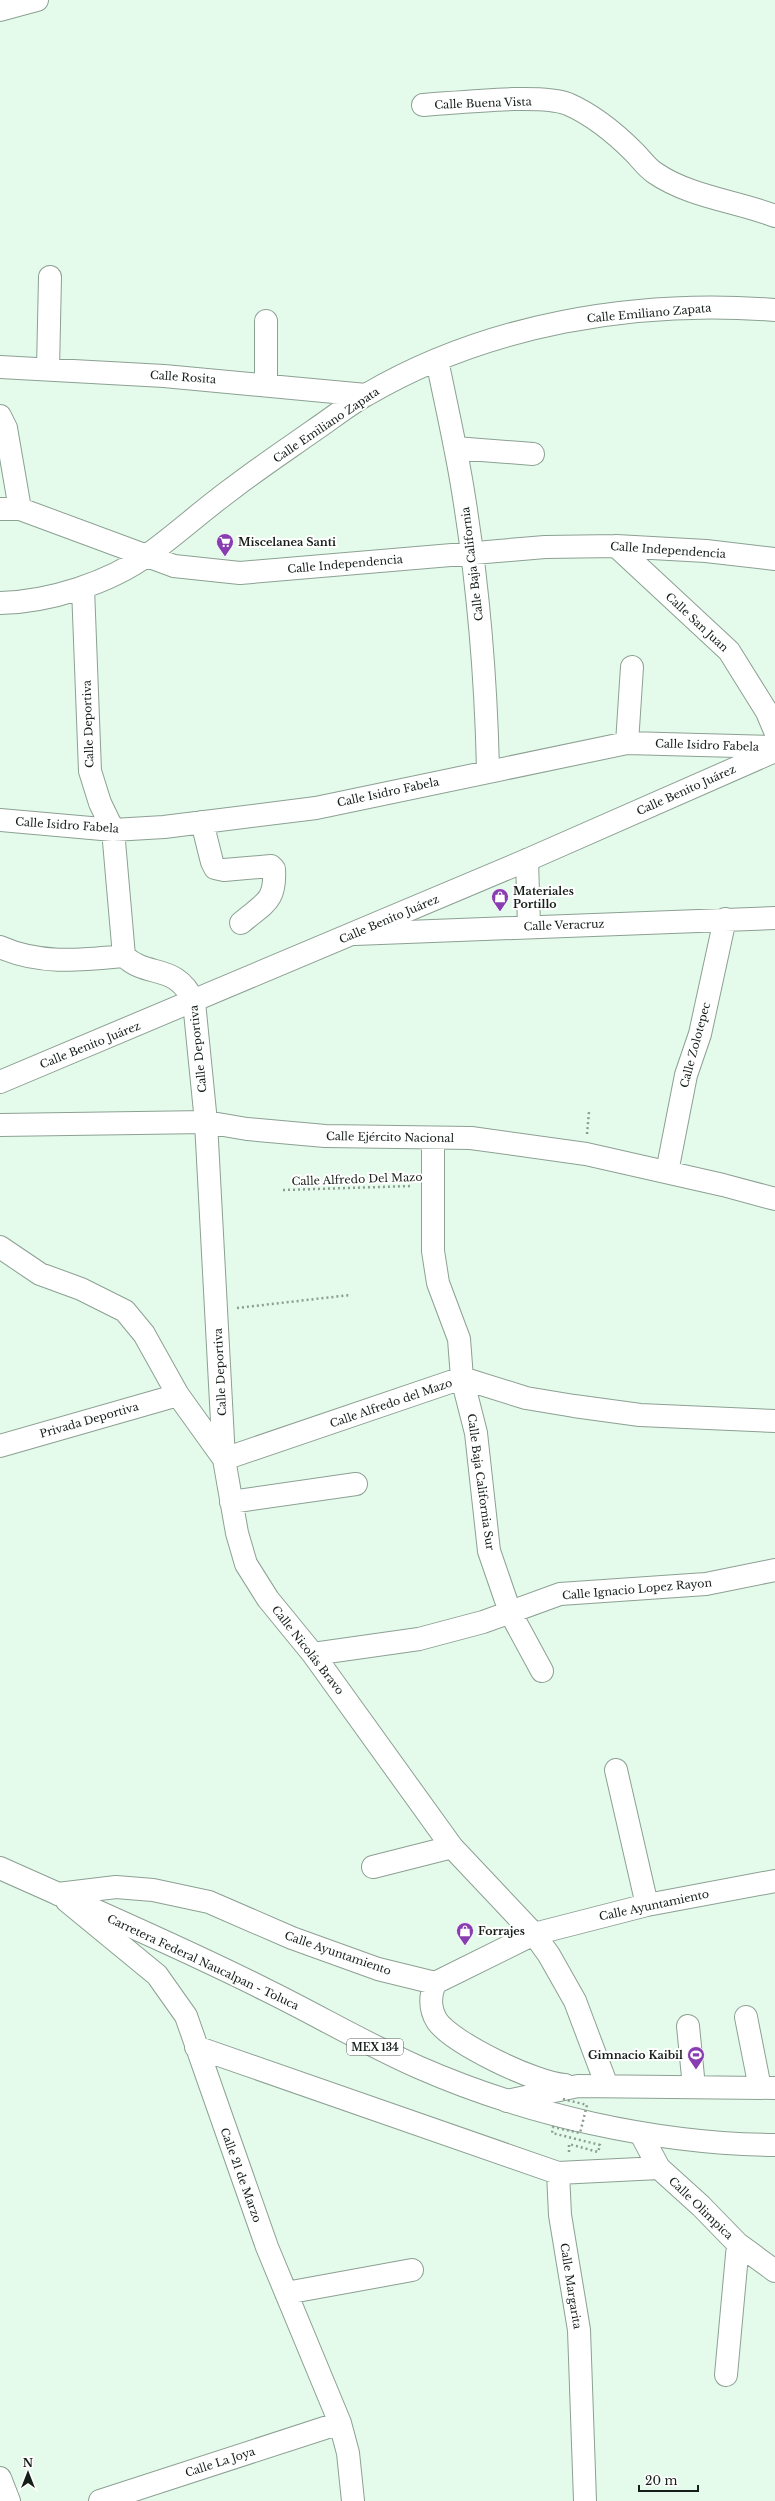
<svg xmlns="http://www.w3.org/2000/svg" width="775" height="2501" viewBox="0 0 775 2501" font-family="'Libre Baskerville',serif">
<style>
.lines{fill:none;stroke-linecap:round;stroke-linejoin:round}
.minor-casing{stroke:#8ca093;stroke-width:24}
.major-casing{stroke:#8ca093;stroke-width:24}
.path{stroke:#8d9d92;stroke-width:2.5;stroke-dasharray:2 3;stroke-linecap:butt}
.minor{stroke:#fff;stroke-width:22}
.major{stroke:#fff;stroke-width:22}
.path-bridge{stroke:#8d9d92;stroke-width:2.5;stroke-dasharray:2 3;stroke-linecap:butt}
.labels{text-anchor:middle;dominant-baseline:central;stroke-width:4;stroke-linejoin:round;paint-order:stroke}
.shield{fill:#fff;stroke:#5c625e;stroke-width:1}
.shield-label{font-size:10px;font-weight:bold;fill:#161e19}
.street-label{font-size:11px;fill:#161e19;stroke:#fff}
.poi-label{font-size:11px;font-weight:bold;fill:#161e19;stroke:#fff;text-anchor:start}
</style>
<rect width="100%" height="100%" fill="#e4faeb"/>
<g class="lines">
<defs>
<path id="minor" d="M 0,10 L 37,0
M 423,105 C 455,103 541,93 568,104 C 593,115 615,133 634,152 C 641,159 647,168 655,173 C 690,197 736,201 775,216
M 437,360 C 446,404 456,447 463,491 C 478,583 486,678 488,771
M 0,367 L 164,376 L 366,395
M 48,369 L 50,277
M 266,384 L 266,321
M 0,416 L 6,428 L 20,509
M 455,448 L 533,454
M 0,509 L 20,509 L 174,566 L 240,573 L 545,547 L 616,546 L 706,551 L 775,559
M 616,546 L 729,651 L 767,712 L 775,731
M 83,588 L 90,771 L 100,803 L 113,830 L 124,956 C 148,979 176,962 194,1002 L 206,1122 L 224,1459 L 237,1533 L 246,1564 L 268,1599 L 313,1654 L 452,1847 L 534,1934 L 549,1955 L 575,2001 L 607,2086
M 0,603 C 49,602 109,583 149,554 C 178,533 204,509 233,488 C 259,468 286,450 313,431 C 331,419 348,405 366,395 C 487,324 636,299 775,310
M 627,743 L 632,667
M 0,820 L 113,830 L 164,827 L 316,808 L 627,743 L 775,747
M 202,822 L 212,862 L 215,868 L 224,870 L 271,866 L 274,869 C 276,902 264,903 241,923
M 527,860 L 529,926
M 355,934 L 775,918
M 0,947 C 40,965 81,960 124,956
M 0,1125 L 206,1122 L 247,1129 L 325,1136 L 471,1138 L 586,1154 L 723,1185 L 775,1199
M 433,1138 L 433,1251 L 438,1283 L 459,1339 L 462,1378 L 476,1433 L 489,1551 L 510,1612 L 542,1671
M 667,1172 L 686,1075 L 700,1034 L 725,919
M 0,1247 L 40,1274 L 81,1289 L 125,1311 L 144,1334 L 178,1395 L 224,1459
M 0,1446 L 178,1395
M 224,1459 L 462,1378 L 526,1398 L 574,1406 L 640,1415 L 775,1421
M 231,1502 L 356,1484
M 313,1654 L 419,1639 L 483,1622 L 560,1594 L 706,1584 L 775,1570
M 616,1770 L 647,1905
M 373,1867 L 452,1847
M 58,1894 L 116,1887 L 153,1890 L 209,1902 L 292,1938 L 378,1969 L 435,1983 L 534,1934 L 647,1905 L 775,1881
M 67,1901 L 157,1975 L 186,2016 L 267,2247 L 340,2423 L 348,2453 L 353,2501
M 435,1983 C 430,1996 429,2008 437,2021 C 452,2043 537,2084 565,2085
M 746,2017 L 760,2088
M 688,2026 L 694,2087
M 196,2047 L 558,2173 L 659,2168
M 507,2101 L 578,2086 L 775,2088
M 641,2134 L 659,2168 L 701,2206 L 738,2244 L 775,2271
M 558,2173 L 560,2215 L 579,2330 L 585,2501
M 286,2293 L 412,2270
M 726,2375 L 738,2244
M 0,2478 L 9,2501
M 100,2501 L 340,2423"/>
<path id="major" d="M 0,1082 L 527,860 L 775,751
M 0,1868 C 89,1908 179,1946 266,1990 C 317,2015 366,2044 418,2067 C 527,2115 657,2144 775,2145"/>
</defs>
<!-- minor casing -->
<use href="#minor" class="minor-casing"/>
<!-- major casing -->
<use href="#major" class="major-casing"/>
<!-- path -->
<path class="path" d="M 587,1134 L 589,1112
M 283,1190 L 412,1186
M 237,1308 L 350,1295
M 569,2152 L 569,2144"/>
<!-- minor -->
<use href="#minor" class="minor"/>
<!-- major -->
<use href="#major" class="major"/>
<!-- path-bridge -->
<path class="path-bridge" d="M 563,2099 L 587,2105 L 580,2133 L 553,2127 L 552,2133 L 600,2145 L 598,2152 L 569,2144"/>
</g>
<!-- icons -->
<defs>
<symbol id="supermarket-pin" viewBox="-11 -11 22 30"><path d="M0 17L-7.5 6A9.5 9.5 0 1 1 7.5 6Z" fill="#883eb0" stroke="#fff"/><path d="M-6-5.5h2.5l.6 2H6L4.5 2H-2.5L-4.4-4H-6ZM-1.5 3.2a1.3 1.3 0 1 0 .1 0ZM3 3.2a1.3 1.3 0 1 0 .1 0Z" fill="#fff"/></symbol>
<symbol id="shop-pin" viewBox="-11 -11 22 30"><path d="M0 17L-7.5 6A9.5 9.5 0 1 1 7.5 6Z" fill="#883eb0" stroke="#fff"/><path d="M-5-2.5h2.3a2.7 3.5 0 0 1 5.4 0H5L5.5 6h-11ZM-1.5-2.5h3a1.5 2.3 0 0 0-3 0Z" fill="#fff"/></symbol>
<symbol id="stadium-pin" viewBox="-11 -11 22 30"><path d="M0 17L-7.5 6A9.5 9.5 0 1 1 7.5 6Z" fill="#883eb0" stroke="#fff"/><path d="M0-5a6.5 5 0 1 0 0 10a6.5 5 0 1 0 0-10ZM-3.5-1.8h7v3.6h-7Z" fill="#fff"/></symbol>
</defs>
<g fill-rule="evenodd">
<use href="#supermarket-pin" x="215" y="532" width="20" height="27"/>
<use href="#shop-pin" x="490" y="887" width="20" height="27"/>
<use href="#shop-pin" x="455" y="1921" width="20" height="27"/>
<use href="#stadium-pin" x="686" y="2045" width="20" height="27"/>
</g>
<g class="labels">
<!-- shield labels -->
<rect class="shield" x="347" y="2039" width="56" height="16" rx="3"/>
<g class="shield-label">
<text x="375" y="2047">MEX 134</text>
</g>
<!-- street labels -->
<g class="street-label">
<text transform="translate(483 103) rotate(-2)">Calle Buena Vista</text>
<text transform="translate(649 313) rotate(-5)">Calle Emiliano Zapata</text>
<text transform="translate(183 377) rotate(4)">Calle Rosita</text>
<text transform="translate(326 425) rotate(-34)">Calle Emiliano Zapata</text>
<text transform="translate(668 550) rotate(4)">Calle Independencia</text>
<text transform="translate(345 564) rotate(-5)">Calle Independencia</text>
<text transform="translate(472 564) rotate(-97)">Calle Baja California</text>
<text transform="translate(697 622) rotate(43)">Calle San Juan</text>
<text transform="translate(88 724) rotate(-92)">Calle Deportiva</text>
<text transform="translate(707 745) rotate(2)">Calle Isidro Fabela</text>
<text transform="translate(686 790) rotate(-24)">Calle Benito Juárez</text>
<text transform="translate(388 792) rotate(-12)">Calle Isidro Fabela</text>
<text transform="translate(67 825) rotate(4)">Calle Isidro Fabela</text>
<text transform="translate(389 919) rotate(-23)">Calle Benito Juárez</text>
<text transform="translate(564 925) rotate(-2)">Calle Veracruz</text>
<text transform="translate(90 1045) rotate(-22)">Calle Benito Juárez</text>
<text transform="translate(695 1045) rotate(-75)">Calle Zolotepec</text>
<text transform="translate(198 1049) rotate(-96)">Calle Deportiva</text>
<text transform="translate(390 1137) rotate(1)">Calle Ejército Nacional</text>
<text transform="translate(357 1179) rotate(-2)">Calle Alfredo Del Mazo</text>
<text transform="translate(220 1372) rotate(-93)">Calle Deportiva</text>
<text transform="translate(391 1403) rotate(-19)">Calle Alfredo del Mazo</text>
<text transform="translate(89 1420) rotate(-16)">Privada Deportiva</text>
<text transform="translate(481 1482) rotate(82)">Calle Baja California Sur</text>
<text transform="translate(637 1589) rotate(-5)">Calle Ignacio Lopez Rayon</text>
<text transform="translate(308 1650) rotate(52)">Calle Nicolás Bravo</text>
<text transform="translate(654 1905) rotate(-12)">Calle Ayuntamiento</text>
<text transform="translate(338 1953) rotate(19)">Calle Ayuntamiento</text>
<text transform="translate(203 1962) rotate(25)">Carretera Federal Naucalpan - Toluca</text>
<text transform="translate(241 2175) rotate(70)">Calle 21 de Marzo</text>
<text transform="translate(701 2208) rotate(44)">Calle Olimpica</text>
<text transform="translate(571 2286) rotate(81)">Calle Margarita</text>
<text transform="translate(220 2462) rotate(-18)">Calle La Joya</text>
</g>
<!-- poi labels -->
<g class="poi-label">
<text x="238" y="542">Miscelanea Santi</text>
<text x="513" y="891">Materiales<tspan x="513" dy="13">Portillo</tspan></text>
<text x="478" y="1931">Forrajes</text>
<text x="683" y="2055" text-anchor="end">Gimnacio Kaibil</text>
</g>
</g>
<!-- north arrow -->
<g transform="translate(28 2473)" stroke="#ffffff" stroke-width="3" paint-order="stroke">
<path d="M0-3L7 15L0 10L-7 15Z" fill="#161e19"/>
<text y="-6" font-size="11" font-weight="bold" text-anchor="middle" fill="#161e19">N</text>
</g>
<!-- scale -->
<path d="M639 2485v6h59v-6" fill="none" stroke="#161e19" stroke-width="2"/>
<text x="645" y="2485" font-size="12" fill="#161e19" stroke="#ffffff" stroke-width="3" paint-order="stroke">20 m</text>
</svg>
